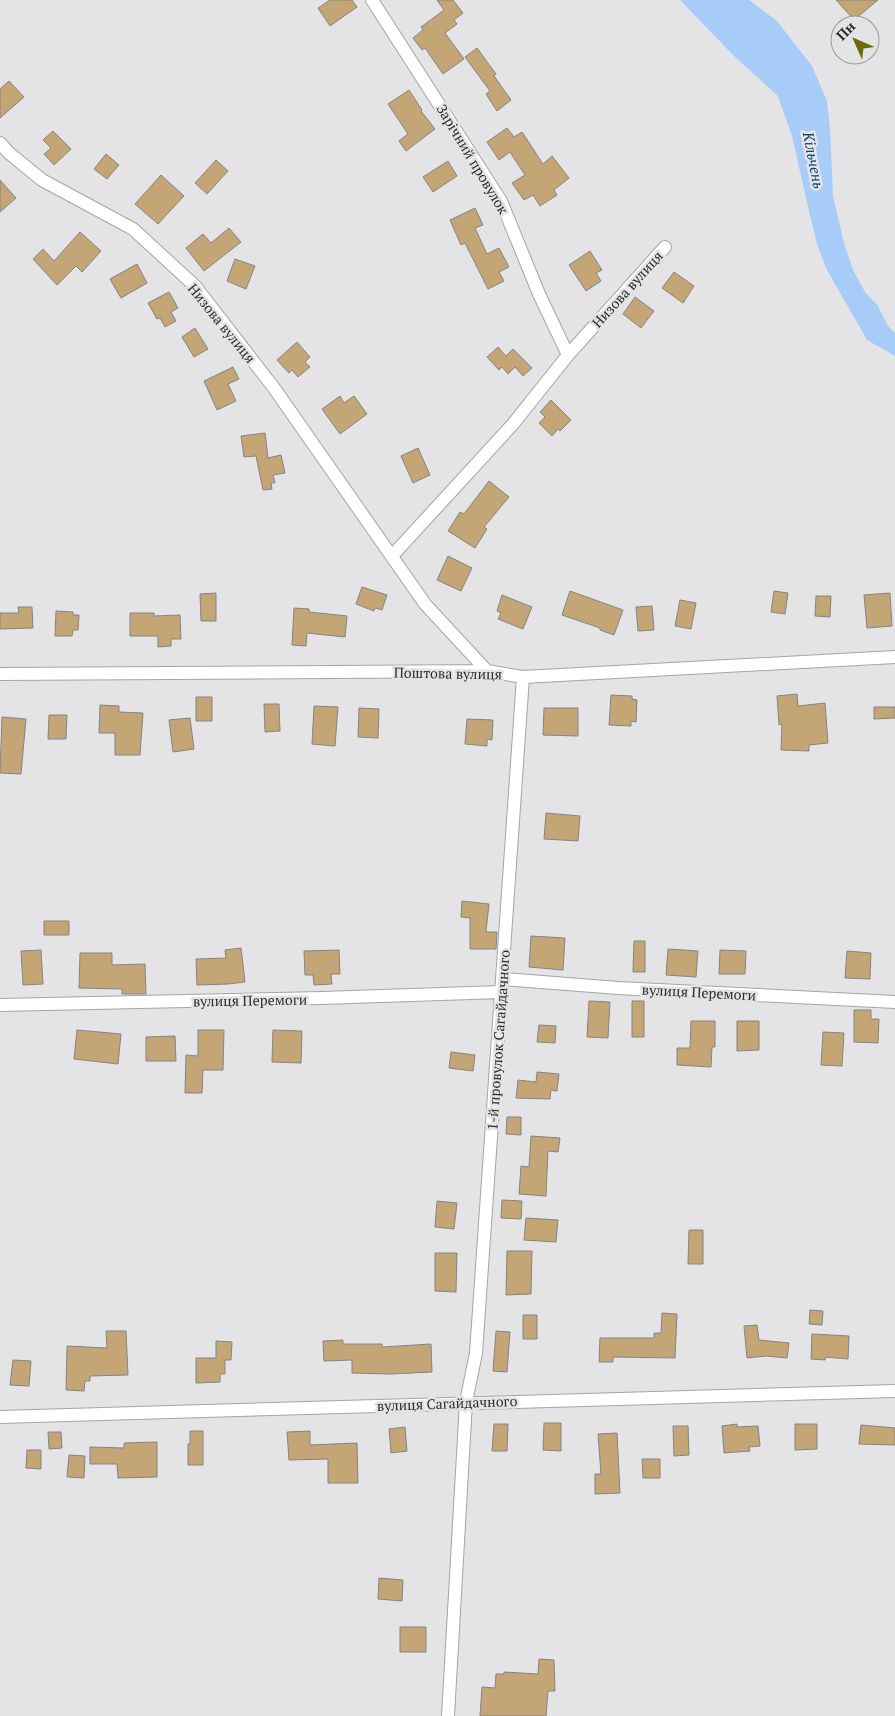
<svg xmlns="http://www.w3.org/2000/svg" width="895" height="1716" viewBox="0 0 895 1716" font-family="'PT Serif',serif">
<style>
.water{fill:#a7ccf7}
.building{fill:#c4a576;stroke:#858483}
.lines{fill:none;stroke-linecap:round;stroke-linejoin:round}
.street-casing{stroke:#a5a5a7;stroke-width:14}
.street{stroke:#fff;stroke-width:12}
.labels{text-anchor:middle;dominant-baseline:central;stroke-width:5;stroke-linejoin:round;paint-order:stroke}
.street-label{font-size:14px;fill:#2b2b2b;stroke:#e4e4e6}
.water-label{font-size:15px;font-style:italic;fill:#0a4073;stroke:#e4e4e6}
</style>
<rect width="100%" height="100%" fill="#e4e4e6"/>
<!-- water -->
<path class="water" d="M 680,0 L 749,0 L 777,21 L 812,66 L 827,101 L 830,129 L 833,196 L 844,243 L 853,270 L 865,292 L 878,306 L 888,326 L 895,333 L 895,356 L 867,340 L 827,270 L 817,244 L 809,211 L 792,136 L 778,96 L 734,56 Z"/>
<!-- building -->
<path class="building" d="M 330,0 L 352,0 L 357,7 L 330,26 L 318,8 Z
M 437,0 L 453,0 L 463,13 L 454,20 L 457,24 L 445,33 L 464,59 L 443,74 L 425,48 L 422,50 L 413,38 L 423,30 L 421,27 L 444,10 Z
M 836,0 L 878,0 L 854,20 Z
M 477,48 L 496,74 L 494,76 L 511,100 L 497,111 L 486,94 L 490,91 L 465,57 Z
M 9,81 L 24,97 L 0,118 L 0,89 Z
M 409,90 L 422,110 L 421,111 L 435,129 L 406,151 L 399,141 L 408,134 L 388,104 Z
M 507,128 L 514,137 L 522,132 L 543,164 L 552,156 L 569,178 L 554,190 L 557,195 L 540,206 L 533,195 L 524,200 L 512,183 L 525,175 L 510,152 L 499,160 L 487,142 Z
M 53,131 L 71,149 L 54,165 L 44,154 L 51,148 L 43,140 Z
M 106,154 L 119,165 L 107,179 L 94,169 Z
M 216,160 L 228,171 L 207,194 L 195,183 Z
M 448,161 L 457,176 L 433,192 L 423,177 Z
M 161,175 L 184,196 L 158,224 L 135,204 Z
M 0,180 L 16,198 L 0,212 Z
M 475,208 L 483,225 L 475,228 L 487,254 L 499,248 L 509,267 L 499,272 L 504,281 L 488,289 L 465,243 L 461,245 L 450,220 Z
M 229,228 L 241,242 L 204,271 L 186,248 L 203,234 L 211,243 Z
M 80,232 L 101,251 L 82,272 L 76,266 L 57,285 L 33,259 L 43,249 L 54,261 Z
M 590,251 L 602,270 L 596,273 L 601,281 L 586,291 L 569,265 Z
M 235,259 L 255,266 L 246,289 L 227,281 Z
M 137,264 L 147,283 L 121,298 L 110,279 Z
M 674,272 L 694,286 L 683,303 L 662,288 Z
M 169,292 L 178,308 L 171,312 L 176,321 L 165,327 L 160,318 L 157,319 L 148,303 Z
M 635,297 L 654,311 L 641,328 L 623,314 Z
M 195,328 L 208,349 L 194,357 L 182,337 Z
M 297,342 L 310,357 L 305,362 L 310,367 L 298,377 L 292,370 L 289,373 L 277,360 Z
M 498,347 L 506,356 L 513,349 L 532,368 L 523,376 L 515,367 L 508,374 L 502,367 L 499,370 L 487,357 Z
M 233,367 L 239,379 L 228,384 L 236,401 L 217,410 L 204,381 Z
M 340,396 L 344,403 L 354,396 L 367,414 L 340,434 L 322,409 Z
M 551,400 L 571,420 L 560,431 L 558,429 L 552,436 L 539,423 L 545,417 L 540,412 Z
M 265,433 L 268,458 L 281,455 L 285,473 L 273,475 L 275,483 L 271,483 L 272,489 L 263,490 L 256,456 L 244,457 L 241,436 Z
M 418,448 L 430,475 L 413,483 L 401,456 Z
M 489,481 L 509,497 L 484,527 L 487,529 L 475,548 L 448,531 L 460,512 L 464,514 Z
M 448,556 L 472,568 L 461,591 L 437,580 Z
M 362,587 L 387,595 L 382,610 L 375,608 L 374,611 L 356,604 Z
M 570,591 L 623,610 L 614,635 L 600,630 L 600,628 L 562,615 Z
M 774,591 L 788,593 L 785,614 L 771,612 Z
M 216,593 L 216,621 L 201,621 L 200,594 Z
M 890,593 L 892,626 L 867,628 L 864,595 Z
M 502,595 L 532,607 L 523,629 L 498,619 L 501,613 L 497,611 Z
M 816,596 L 831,596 L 830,617 L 815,616 Z
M 680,600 L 696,603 L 691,629 L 675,626 Z
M 652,606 L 654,630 L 638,631 L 636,607 Z
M 18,607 L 32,607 L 33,628 L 0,629 L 0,613 L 19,613 Z
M 294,608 L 309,609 L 309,612 L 347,616 L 345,637 L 307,633 L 306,646 L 292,645 Z
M 56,611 L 73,612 L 73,615 L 79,615 L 78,630 L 73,630 L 72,636 L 55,636 Z
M 130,613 L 154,613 L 154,616 L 180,615 L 181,639 L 171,639 L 171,646 L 158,647 L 158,636 L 130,636 Z
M 797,694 L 798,706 L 825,703 L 828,743 L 809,745 L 809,751 L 781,750 L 782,724 L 779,725 L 777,696 Z
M 611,695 L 632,696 L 632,699 L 637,700 L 636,722 L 631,721 L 631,726 L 609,725 Z
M 196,697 L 212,697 L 212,721 L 196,721 Z
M 264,704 L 279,704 L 280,731 L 265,732 Z
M 100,705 L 119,706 L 119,712 L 143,713 L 140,755 L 115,755 L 115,733 L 99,733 Z
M 314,706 L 338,707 L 335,746 L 312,744 Z
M 874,707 L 895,707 L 895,718 L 874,719 Z
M 359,708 L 379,709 L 378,738 L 358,737 Z
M 544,708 L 578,708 L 578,736 L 543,735 Z
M 49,715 L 67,715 L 66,739 L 48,739 Z
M 2,717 L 26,719 L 21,774 L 0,773 Z
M 190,718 L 194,749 L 173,752 L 169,720 Z
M 467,719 L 493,720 L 492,740 L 487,739 L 487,746 L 465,744 Z
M 546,813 L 580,816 L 578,841 L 544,839 Z
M 462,901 L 489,904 L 486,932 L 497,932 L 496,949 L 470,949 L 470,918 L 461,917 Z
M 44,921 L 69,921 L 69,935 L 44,935 Z
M 531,936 L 565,938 L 563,970 L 529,967 Z
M 634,941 L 645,941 L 645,972 L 633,972 Z
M 241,948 L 245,982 L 228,984 L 197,985 L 196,959 L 226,958 L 225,950 Z
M 668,949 L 698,951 L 696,977 L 666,975 Z
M 41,950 L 43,984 L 23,985 L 21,951 Z
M 339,950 L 340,974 L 331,974 L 332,984 L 314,985 L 313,975 L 305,975 L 304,951 Z
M 720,950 L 746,951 L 745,974 L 719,974 Z
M 847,951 L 871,953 L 870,979 L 845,978 Z
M 80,953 L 112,953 L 112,965 L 145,964 L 146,994 L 122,994 L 122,989 L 79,988 Z
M 589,1001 L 610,1002 L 608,1038 L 587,1037 Z
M 632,1001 L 644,1001 L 644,1037 L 632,1037 Z
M 854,1010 L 871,1010 L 871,1019 L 879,1019 L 878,1043 L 854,1042 Z
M 691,1021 L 715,1021 L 715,1047 L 712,1047 L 711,1067 L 677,1065 L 677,1048 L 690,1048 Z
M 737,1021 L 759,1021 L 759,1050 L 737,1051 Z
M 539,1025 L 556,1026 L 555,1043 L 537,1042 Z
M 77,1030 L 121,1034 L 118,1064 L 74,1059 Z
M 198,1030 L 224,1030 L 223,1070 L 203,1070 L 202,1093 L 185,1093 L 186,1055 L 198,1056 Z
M 273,1030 L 302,1031 L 301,1063 L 272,1062 Z
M 823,1032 L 844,1033 L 842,1066 L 821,1065 Z
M 175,1036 L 176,1061 L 146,1061 L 146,1037 Z
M 451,1052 L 475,1055 L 473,1071 L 449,1068 Z
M 537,1072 L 559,1074 L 557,1091 L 551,1090 L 550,1099 L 516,1098 L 518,1080 L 536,1082 Z
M 507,1117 L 521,1117 L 521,1135 L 506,1134 Z
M 531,1136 L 560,1138 L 558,1152 L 548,1151 L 546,1196 L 519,1194 L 521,1166 L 529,1167 Z
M 502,1200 L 522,1201 L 521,1219 L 501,1218 Z
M 437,1201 L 457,1203 L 454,1229 L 435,1227 Z
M 526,1218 L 558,1220 L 556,1242 L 524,1240 Z
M 689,1230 L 703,1230 L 703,1264 L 688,1264 Z
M 507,1251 L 532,1251 L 531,1294 L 506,1295 Z
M 435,1253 L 457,1253 L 456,1292 L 435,1291 Z
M 810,1310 L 823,1311 L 822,1325 L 809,1324 Z
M 662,1313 L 677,1314 L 675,1358 L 613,1357 L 613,1362 L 599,1362 L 600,1338 L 654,1338 L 654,1333 L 661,1333 Z
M 523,1315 L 537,1315 L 537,1339 L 523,1339 Z
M 757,1325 L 759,1340 L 789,1343 L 787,1358 L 766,1356 L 747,1358 L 744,1326 Z
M 106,1331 L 126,1331 L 128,1375 L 90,1376 L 90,1381 L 85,1381 L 84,1391 L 66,1390 L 67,1346 L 107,1348 Z
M 496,1331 L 510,1332 L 507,1372 L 493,1371 Z
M 812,1334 L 849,1336 L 848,1359 L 826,1357 L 825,1360 L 811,1359 Z
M 343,1340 L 343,1344 L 382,1344 L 382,1347 L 431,1344 L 432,1372 L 391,1374 L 352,1373 L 352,1360 L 324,1361 L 323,1341 Z
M 216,1341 L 232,1342 L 231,1360 L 225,1360 L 225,1374 L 220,1374 L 220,1382 L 196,1383 L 196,1358 L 216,1358 Z
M 13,1360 L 31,1361 L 29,1386 L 10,1385 Z
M 544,1423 L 561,1423 L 561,1451 L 543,1450 Z
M 494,1424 L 508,1424 L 507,1451 L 492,1451 Z
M 737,1424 L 737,1427 L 758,1426 L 760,1446 L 749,1447 L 750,1451 L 724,1453 L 722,1426 Z
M 795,1424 L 817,1424 L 817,1449 L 795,1450 Z
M 861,1425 L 895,1428 L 895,1445 L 859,1444 Z
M 673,1426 L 688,1426 L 689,1455 L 674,1456 Z
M 405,1427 L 407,1451 L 391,1453 L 389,1429 Z
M 190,1431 L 203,1431 L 203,1465 L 188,1465 L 188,1444 L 190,1444 Z
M 310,1431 L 310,1445 L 357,1443 L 358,1483 L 328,1483 L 328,1459 L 289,1460 L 287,1432 Z
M 48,1432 L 61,1432 L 62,1448 L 49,1449 Z
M 617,1433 L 620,1493 L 595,1494 L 595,1474 L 601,1474 L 598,1434 Z
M 157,1442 L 157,1477 L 118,1478 L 117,1464 L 90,1464 L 90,1447 L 124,1448 L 124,1443 Z
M 27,1450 L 41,1450 L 41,1469 L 26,1468 Z
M 69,1455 L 85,1456 L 84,1478 L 67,1477 Z
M 642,1459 L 660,1459 L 660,1478 L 643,1478 Z
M 379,1578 L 403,1580 L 402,1601 L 378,1599 Z
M 400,1627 L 426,1627 L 426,1652 L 400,1652 Z
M 539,1659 L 554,1660 L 555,1691 L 548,1691 L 546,1716 L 480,1716 L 482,1687 L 495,1688 L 496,1674 L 504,1674 L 504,1672 L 538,1674 Z"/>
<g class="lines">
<defs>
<path id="street" d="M 372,0 L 501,201 L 539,294 L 568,355
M 0,143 L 9,153 L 42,180 L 133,229 L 195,286 L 274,388 L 425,604 L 487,671
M 392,556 L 513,424 L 568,355 L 665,247
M 0,674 L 487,671 L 523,677 L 895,657
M 503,979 L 618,988 L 895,1002
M 0,1005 L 322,998 L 501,992
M 0,1417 L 895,1391
M 448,1716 L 466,1402 L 476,1353 L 523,677"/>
</defs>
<!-- street casing -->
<use href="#street" class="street-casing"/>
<!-- street -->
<use href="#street" class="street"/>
</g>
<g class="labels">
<!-- street labels -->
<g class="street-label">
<text transform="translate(473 159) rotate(59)">Зарічний провулок</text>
<text transform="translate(627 289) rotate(-48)">Низова вулиця</text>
<text transform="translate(222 323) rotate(51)">Низова вулиця</text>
<text transform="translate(448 673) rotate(1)">Поштова вулиця</text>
<text transform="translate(699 992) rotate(3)">вулиця Перемоги</text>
<text transform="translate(250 1000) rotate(-1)">вулиця Перемоги</text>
<text transform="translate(498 1040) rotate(-86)">1-й провулок Сагайдачного</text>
<text transform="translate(447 1403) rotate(-2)">вулиця Сагайдачного</text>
</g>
<!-- water labels -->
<g class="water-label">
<text transform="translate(814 160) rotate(79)">Кільчень</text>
</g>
</g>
<!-- north arrow -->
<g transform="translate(855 40) rotate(315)"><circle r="24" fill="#e4e4e6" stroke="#9a9a9b"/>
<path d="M0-4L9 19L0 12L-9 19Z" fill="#6b6a08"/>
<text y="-8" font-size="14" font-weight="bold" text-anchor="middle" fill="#2b2b2b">Пн</text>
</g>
</svg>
